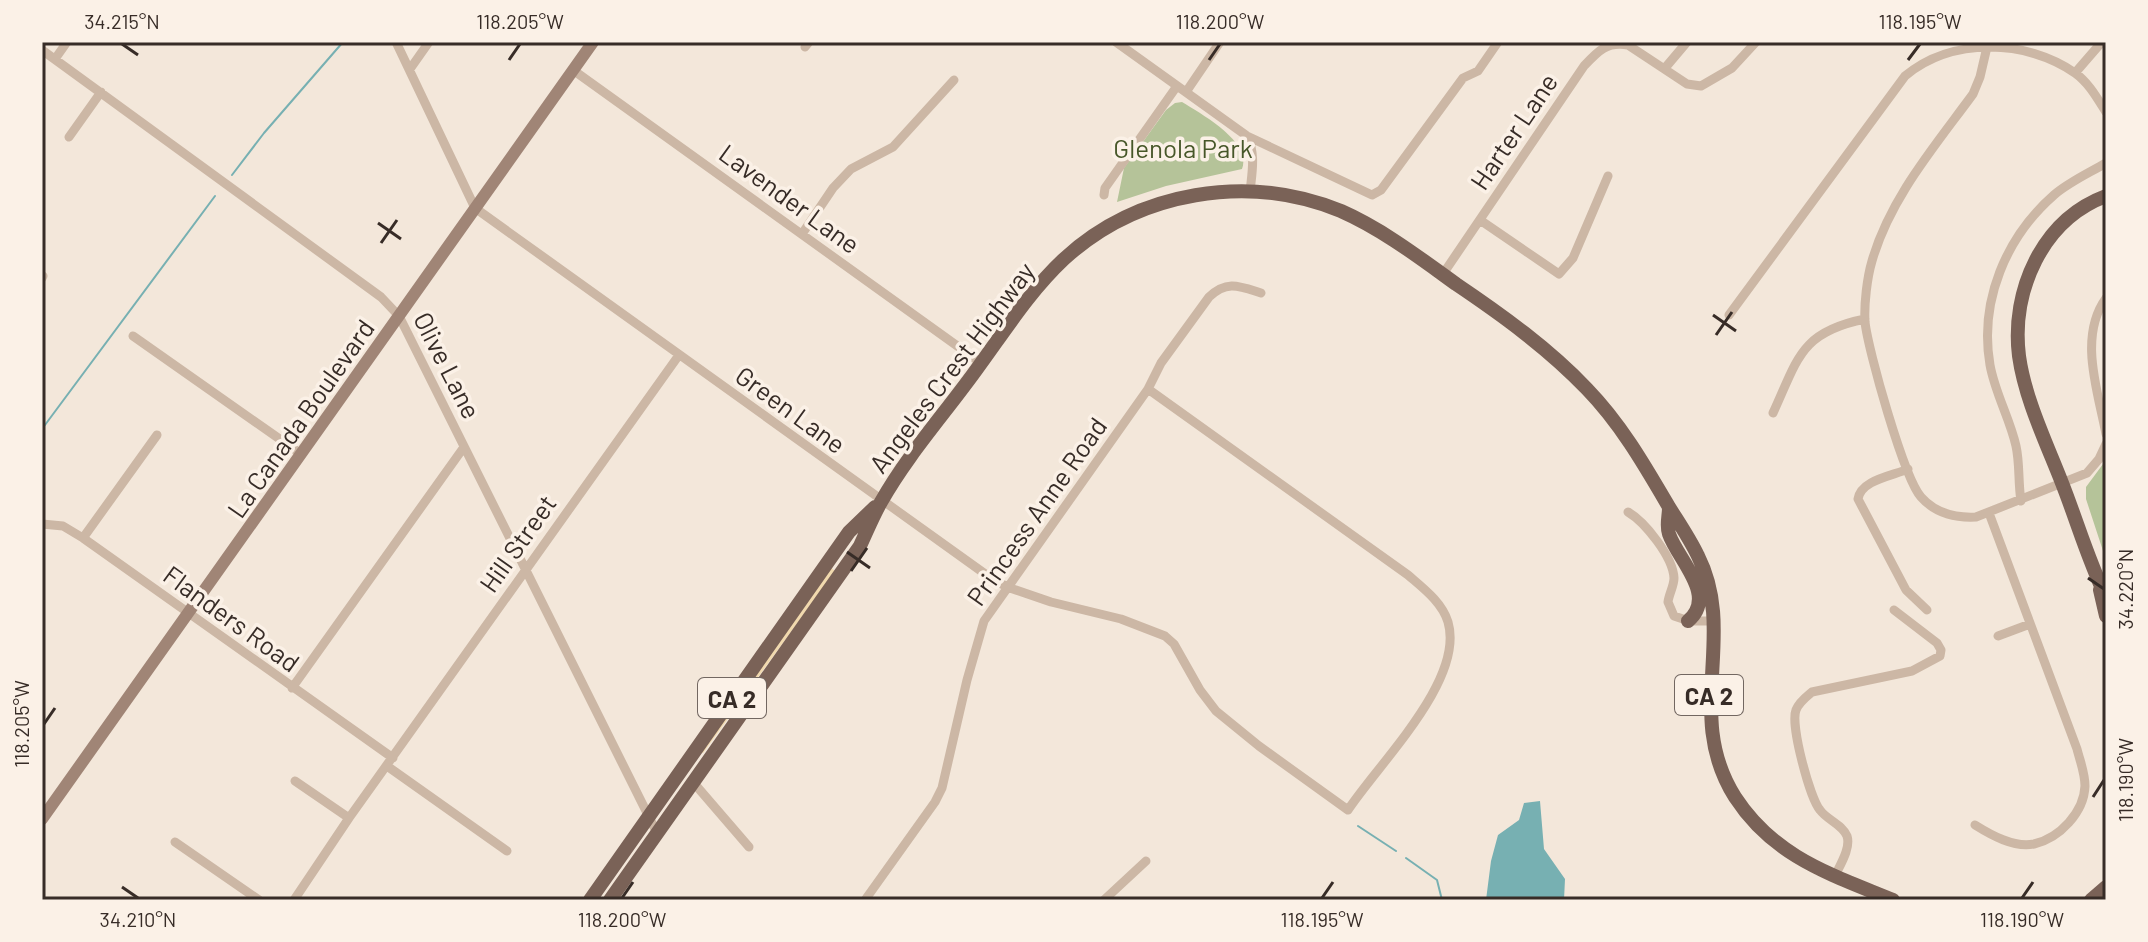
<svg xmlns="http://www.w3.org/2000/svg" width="2148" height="942" viewBox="0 0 2148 942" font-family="Barlow,sans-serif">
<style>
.green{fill:#b5c399}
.sand{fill:#f1d9ae}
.water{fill:#77b0b2}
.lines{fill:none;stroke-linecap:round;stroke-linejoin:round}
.stream{stroke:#77b0b2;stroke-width:2}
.street{stroke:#ccb7a5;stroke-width:9}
.secondary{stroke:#a08576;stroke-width:12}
.primary{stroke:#7a6257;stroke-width:14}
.ticks{fill:none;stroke:#372c27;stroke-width:3}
.labels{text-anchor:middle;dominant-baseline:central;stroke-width:7;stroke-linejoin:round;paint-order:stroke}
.shield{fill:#fbf1e7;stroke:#726761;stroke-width:2}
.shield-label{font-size:24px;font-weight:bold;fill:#372c27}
.street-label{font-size:26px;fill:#372c27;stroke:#fbf1e7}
.park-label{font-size:26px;fill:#475729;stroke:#fbf1e7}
.neatline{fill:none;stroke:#372c27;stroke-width:3}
.ticks-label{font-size:20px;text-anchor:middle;fill:#372c27}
</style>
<rect width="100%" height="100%" fill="#f3e7da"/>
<!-- green -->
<path class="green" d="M 1182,102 C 1203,115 1252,142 1242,169 L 1166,186 L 1117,202 L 1124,168 L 1166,110 L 1175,103 Z
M 2106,460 L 2106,560 L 2086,499 L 2086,487 Z"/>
<!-- sand -->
<path class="sand" d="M 830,567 L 835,571 L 703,753 L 701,752 Z"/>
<!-- water -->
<path class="water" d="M 1540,801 L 1544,849 L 1565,879 L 1564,900 L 1486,900 L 1491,861 L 1498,835 L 1519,820 L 1524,803 Z"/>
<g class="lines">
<!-- stream -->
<path class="stream" d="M 232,175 L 264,133 L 343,42
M 42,429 L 215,196
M 1358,826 L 1396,851
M 1406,858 L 1437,880 L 1442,900"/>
<!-- street -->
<path class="street" d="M 396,42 L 475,208 L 988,576 L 1007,587 L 1051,602 L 1121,619 L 1165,636 L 1174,644 L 1200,690 L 1216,711 L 1259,746 L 1348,810 C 1379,763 1465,680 1448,622 C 1442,602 1423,588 1408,575 L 1148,389
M 1116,42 L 1247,136 L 1372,195 L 1381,190 L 1463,78 L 1478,71 L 1498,42
M 805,47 L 809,42
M 1987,47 L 1980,77 L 1973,94 C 1935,146 1890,198 1872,261 C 1867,278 1864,304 1865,322 C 1868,350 1904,478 1921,497 C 1935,513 1956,518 1976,517 L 2087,473 L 2099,459 L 2106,444
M 42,50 L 381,297 L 399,316 L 657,833
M 55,59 L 67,42
M 1665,68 L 1687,42
M 410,69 L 429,42
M 573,70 L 981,363
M 2075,73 L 2101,43
M 1186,92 L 1220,42
M 1247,136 C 1256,154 1252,172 1250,192
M 69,137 L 101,92
M 1104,195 L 1105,188 L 1177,86
M 1480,220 L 1559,274 L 1573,258 L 1608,176
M 802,234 L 833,188 L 851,169 L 893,147 L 954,80
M 1443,274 L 1584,66 C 1598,51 1607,41 1628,45 L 1687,84 L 1701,86 L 1732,68 L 1756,42
M 42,278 L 43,276
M 2106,298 C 2078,337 2098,391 2106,434
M 1729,315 L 1905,76 C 1952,37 2026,39 2075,73 C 2089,83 2097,98 2106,112
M 133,336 L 301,454
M 1773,413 C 1798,359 1800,332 1865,319
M 1908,469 C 1892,476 1861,480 1858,499 L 1906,590 L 1927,610
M 2021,501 C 2018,483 2020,464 2016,446 C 2010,419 1995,393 1990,365 C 1979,301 2006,237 2054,195 C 2069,182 2089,173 2106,163
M 1628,512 C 1645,522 1673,557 1674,578 C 1674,586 1669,594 1668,602 L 1674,616 L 1689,621 L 1714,621
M 42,524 L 63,526 L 83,538 L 393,758
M 83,538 L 157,435
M 1998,636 L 2030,624
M 292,688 L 464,447
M 387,766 L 507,851
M 295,781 L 349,818
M 693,782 L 749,847
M 1975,825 C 1991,835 2014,848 2034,844 C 2060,838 2084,812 2085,786 C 2085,773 2080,761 2077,749 L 1989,513
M 175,842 L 259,900
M 1835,876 C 1840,865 1851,848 1847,836 C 1842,824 1827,820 1820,810 C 1810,798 1790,725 1796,710 C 1799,702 1806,697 1812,692 L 1912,671 L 1940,656 L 1941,650 L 1937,643 L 1894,610
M 294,900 L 349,818 L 679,355
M 865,900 L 935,802 L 942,788 L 967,680 L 984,621 L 1148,389 L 1161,363 L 1209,297 C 1227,280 1239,286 1261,293
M 1104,900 L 1146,861"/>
<!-- secondary -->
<path class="secondary" d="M 42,819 L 593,42"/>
<!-- primary -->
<path class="primary" d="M 2106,196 C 2042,220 2011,291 2019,356 C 2025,399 2046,442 2062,483 C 2077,521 2088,560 2106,597
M 1669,508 C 1669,516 1666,526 1669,534 C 1678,560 1718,596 1688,621
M 2100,590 L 2106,616
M 590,900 L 849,532 L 875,507
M 610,900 L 860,546 C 867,531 873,516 881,502 C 908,454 947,411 979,366 C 1006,329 1030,291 1064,259 C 1138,191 1248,173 1341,211 C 1382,229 1420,258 1456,284 C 1502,315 1549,349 1587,389 C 1621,424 1645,466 1669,507 C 1679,523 1690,539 1698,556 C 1738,635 1683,715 1735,797 C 1774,857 1830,874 1893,900
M 2091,900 L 2106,887"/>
</g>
<!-- ticks -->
<path class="ticks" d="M 122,44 L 138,55M 509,60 L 520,44M 1209,60 L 1220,44M 1908,60 L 1920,44M 378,223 L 401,239M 381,243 L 397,220M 1713,315 L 1736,331M 1716,335 L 1732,312M 847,552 L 870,568M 851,571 L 867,548M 2088,578 L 2104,589M 44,724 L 55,708M 2093,797 L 2104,780M 122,887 L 138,898M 622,898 L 633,882M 1322,898 L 1333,882M 2022,898 L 2033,882"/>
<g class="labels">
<!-- shield labels -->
<g class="shield">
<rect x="1675" y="675" width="68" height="40" rx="6"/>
<rect x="698" y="678" width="68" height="40" rx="6"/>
</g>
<g class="shield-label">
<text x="1709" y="695">CA 2</text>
<text x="732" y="698">CA 2</text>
</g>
<!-- street labels -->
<g class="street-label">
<text transform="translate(1513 131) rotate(-56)">Harter Lane</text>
<text transform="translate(790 198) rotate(36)">Lavender Lane</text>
<text transform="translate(448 365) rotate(63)">Olive Lane</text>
<text transform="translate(951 367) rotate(-53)">Angeles Crest Highway</text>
<text transform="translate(791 409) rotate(36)">Green Lane</text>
<text transform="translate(300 418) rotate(-55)">La Canada Boulevard</text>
<text transform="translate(1036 511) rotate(-55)">Princess Anne Road</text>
<text transform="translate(517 543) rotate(-55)">Hill Street</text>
<text transform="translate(232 618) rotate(36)">Flanders Road</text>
</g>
<!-- park labels -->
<g class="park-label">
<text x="1183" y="147">Glenola Park</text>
</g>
</g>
<!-- border -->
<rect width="2148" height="942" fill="none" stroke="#fbf1e7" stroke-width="88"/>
<rect x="44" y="44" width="2060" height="854" class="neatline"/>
<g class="ticks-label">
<text x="122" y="29">34.215°N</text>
<text x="520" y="29">118.205°W</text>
<text x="1220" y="29">118.200°W</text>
<text x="1920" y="29">118.195°W</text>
<text transform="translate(2126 589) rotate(-90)" y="7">34.220°N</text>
<text transform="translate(22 724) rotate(-90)" y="7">118.205°W</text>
<text transform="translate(2126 780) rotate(-90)" y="7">118.190°W</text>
<text x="138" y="927">34.210°N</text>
<text x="622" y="927">118.200°W</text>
<text x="1322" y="927">118.195°W</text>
<text x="2022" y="927">118.190°W</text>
</g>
</svg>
